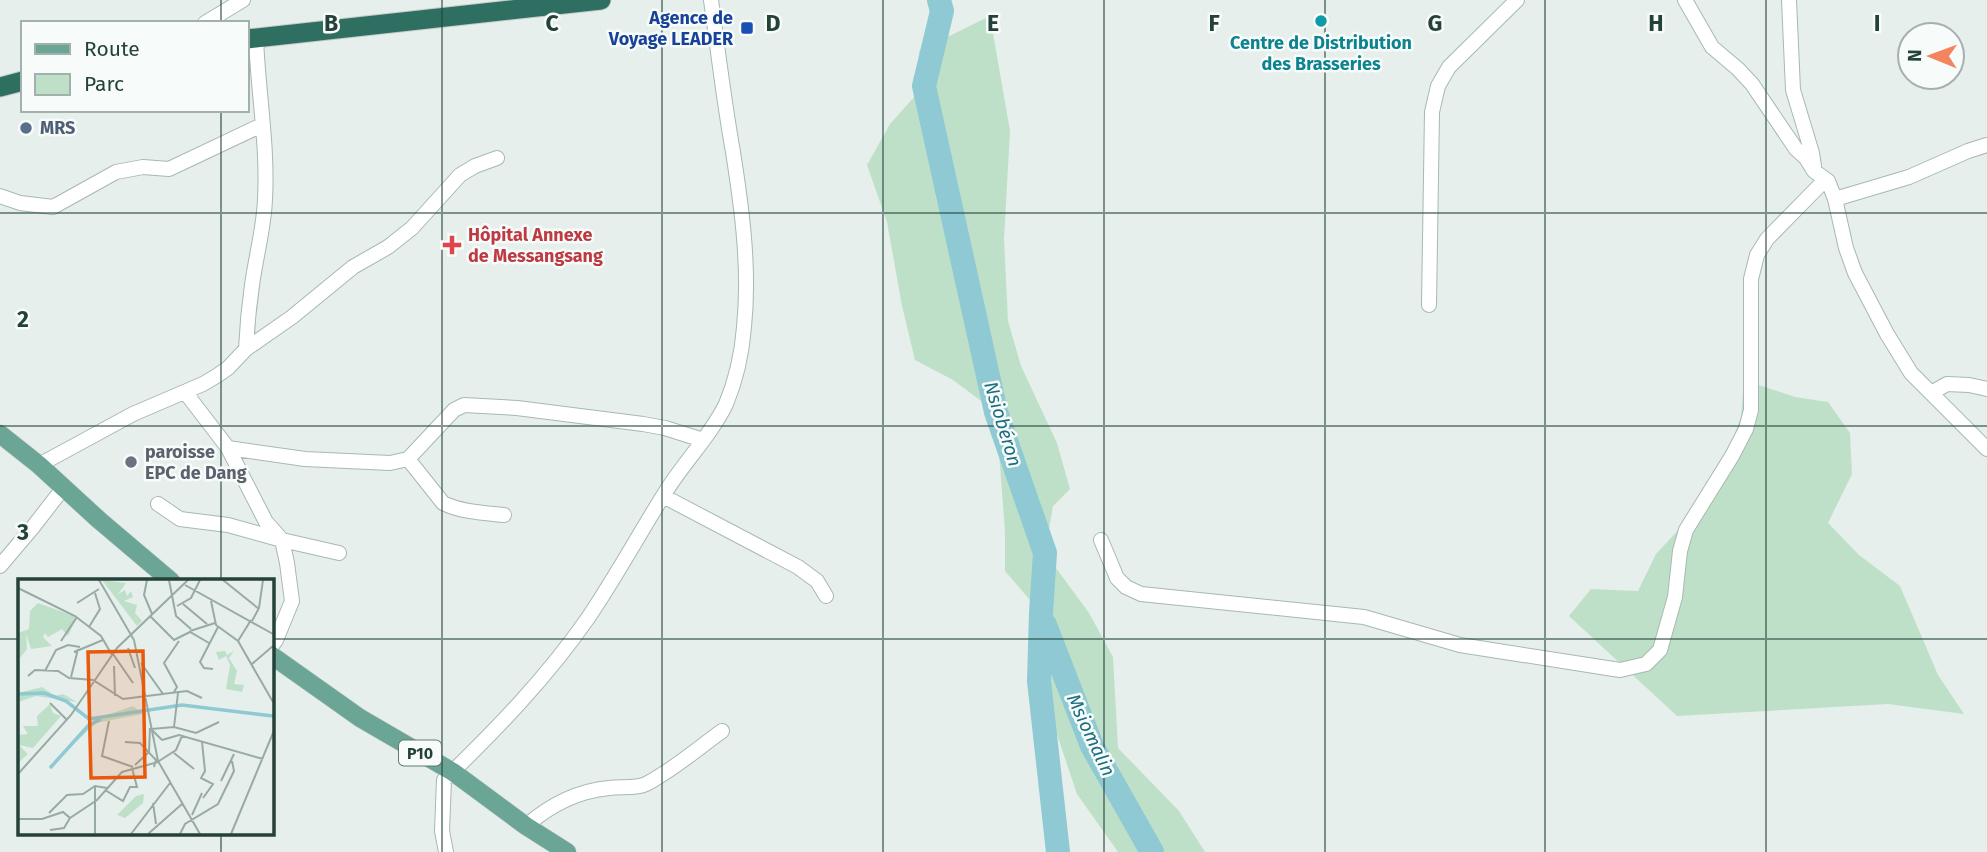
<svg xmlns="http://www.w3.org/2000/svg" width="1987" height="852" viewBox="0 0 1987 852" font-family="'Fira Sans',sans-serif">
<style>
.green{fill:#bfe0c8}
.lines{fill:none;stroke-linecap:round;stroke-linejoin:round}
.river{stroke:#8ec9d4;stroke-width:24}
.minor-casing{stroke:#a8b8b2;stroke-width:16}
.major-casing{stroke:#c2cac8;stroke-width:19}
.highway-casing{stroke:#c2cac8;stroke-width:21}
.minor{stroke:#fff;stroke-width:14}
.major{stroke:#6aa596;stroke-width:18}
.highway{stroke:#2f6f62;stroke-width:19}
.grid{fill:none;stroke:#24423a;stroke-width:2;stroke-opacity:0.55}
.culture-dot{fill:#0f9aa8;stroke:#f7fbf9;stroke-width:2.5}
.transit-dot{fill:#1a4fb4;stroke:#f7fbf9;stroke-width:2.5}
.service-dot{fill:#5c6f8a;stroke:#f7fbf9;stroke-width:2.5}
.health-dot{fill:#e0444e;stroke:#f7fbf9;stroke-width:2.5}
.worship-dot{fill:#6b7280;stroke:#f7fbf9;stroke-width:2.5}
.labels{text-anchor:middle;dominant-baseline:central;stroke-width:5;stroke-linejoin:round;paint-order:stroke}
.shield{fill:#f7fbf9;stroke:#637a73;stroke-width:2}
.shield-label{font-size:16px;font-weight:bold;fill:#24423a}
.transit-label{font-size:18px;font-weight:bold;fill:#164399;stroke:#f7fbf9;text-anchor:end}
.culture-label{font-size:18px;font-weight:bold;fill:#0d838f;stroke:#f7fbf9}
.service-label{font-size:18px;font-weight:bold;fill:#4e5e75;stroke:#f7fbf9;text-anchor:start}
.health-label{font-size:18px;font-weight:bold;fill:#be3a42;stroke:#f7fbf9;text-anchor:start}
.worship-label{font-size:18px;font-weight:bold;fill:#5b616d;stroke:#f7fbf9;text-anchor:start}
.water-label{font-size:19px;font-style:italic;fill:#1c6f80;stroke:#f7fbf9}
.inset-river{fill:none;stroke:#8ec9d4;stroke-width:3.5}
.inset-road{fill:none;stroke:#98aaa4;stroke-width:2}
.view{fill:#e8590c;fill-opacity:0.15;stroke:#e8590c;stroke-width:3.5}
.inset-edge{fill:none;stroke:#24423a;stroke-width:3.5}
.grid-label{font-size:23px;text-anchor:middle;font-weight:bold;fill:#24423a;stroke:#f7fbf9;stroke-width:5;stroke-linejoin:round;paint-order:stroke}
</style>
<rect width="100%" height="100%" fill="#e6efeb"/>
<!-- green -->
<path class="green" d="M 990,16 L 1010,131 L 1004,239 L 1008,321 L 1021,366 L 1057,443 L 1070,489 L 1053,506 L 1045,553 L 1089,613 L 1113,657 L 1118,748 L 1179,811 L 1205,852 L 1118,852 L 1077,794 L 1039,681 L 1041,613 L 1005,571 L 1005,532 L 996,412 L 953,380 L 915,360 L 902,306 L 887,222 L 867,165 L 890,124 L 924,86 L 919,51 Z
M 1744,380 L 1795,397 L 1828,402 L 1850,433 L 1852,474 L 1828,523 L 1859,555 L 1900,586 L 1938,675 L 1964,714 L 1888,704 L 1677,716 L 1569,616 L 1591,589 L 1638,591 L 1656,554 L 1712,494 L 1741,417 Z"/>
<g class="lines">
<!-- river -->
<path class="river" d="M 939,0 L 942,11 L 924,86 L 996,412 L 1045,553 L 1041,613 L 1039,681 L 1058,852
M 1045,625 L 1092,746 L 1152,852"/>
<defs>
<path id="minor" d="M 1685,0 L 1712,47 L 1738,69 L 1752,84 L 1796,149 L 1806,158 L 1814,171 L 1828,181 L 1835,199 L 1846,248 L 1855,273 L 1887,334 L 1911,373 L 1987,449
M 1789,0 L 1793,90 L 1812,153 L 1814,166
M 205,23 L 243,0
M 0,196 L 20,203 L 53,207 L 116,172 L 143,167 L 169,169 L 262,125
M 1835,199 L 1909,177 L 1968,151 L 1987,145
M 1429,305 L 1432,112 L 1438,86 L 1449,67 L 1517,0
M 246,349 C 247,327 249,306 252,285 C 256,256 264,228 265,199 C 268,146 258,92 256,38
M 185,392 L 228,448 L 266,522 L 282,540 L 287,563 L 292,601 L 276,640 L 271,647
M 1931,393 L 1947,384 L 1969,385 L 1987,389
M 228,448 L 305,459 L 390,463 L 408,459 L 454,410 L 464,405 L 517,408 L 643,424 L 665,428 L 703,440
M 408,459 L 443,503 C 461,512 484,513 504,515
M 39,465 L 133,414 L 203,384 L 218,375 L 228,368 L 246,349 L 292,317 L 353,267 L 388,247 L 412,228 L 460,175 L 475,166 L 497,158
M 663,496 L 798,567 L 817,581 L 826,596
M 158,504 L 180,519 L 228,525 L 282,540 L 339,553
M 1101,540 L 1117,578 L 1126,587 L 1141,594 L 1364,617 L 1460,645 L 1620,670 L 1646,664 L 1660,650 L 1675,597 L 1680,551 L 1686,530 L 1732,456 L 1746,429 L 1751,410 L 1751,279 L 1757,255 L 1767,239 L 1819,186 L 1828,181
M 0,566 L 33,527 L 64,487
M 526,826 C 550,805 577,791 609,788 C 620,786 636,789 646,784 C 673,770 697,749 722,731
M 446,852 L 442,831 L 444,780 C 496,730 547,677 588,618 C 615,578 638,536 663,496 C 682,464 710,437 726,404 C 736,380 742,353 744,327 C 750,269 742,209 733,152 C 724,102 718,51 711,0"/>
<path id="major" d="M 0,434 L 39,465 L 99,520 L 171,581
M 271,655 L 360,718 L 453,772 L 526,826 L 567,852"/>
<path id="highway" d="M 247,39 L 601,0
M 0,87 L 23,81"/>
</defs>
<!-- minor casing -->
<use href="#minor" class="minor-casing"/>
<!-- major casing -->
<use href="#major" class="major-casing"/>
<!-- highway casing -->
<use href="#highway" class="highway-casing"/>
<!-- minor -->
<use href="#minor" class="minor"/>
<!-- major -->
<use href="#major" class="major"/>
<!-- highway -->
<use href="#highway" class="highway"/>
</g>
<!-- grid -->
<path class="grid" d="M 221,0 L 221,23M 442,0 L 442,852M 662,0 L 662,852M 883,0 L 883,852M 1104,0 L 1104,852M 1325,0 L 1325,852M 1545,0 L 1545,852M 1766,0 L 1766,852M 221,110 L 221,581M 0,213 L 1987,213M 0,426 L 1987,426M 0,639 L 19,639M 271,639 L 1987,639M 221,833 L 221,852"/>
<!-- markers -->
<circle class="culture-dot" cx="1321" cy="21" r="7"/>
<rect class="transit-dot" x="740" y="21" width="14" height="14" rx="3.5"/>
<circle class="service-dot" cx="26" cy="128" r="7"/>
<path class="health-dot" d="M448.5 234.5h7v7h7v7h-7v7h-7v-7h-7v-7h7z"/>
<circle class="worship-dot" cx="131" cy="462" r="7"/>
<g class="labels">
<!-- shield labels -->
<rect class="shield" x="399" y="740.5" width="42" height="25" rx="5"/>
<g class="shield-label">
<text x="420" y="753">P10</text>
</g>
<!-- transit labels -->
<g class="transit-label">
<text x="733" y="18">Agence de<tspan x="733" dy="21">Voyage LEADER</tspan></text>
</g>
<!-- culture labels -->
<g class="culture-label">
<text x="1321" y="43">Centre de Distribution<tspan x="1321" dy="21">des Brasseries</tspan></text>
</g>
<!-- service labels -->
<g class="service-label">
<text x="40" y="128">MRS</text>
</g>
<!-- health labels -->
<g class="health-label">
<text x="468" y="235">Hôpital Annexe<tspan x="468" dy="21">de Messangsang</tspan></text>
</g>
<!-- worship labels -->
<g class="worship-label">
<text x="145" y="452">paroisse<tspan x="145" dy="21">EPC de Dang</tspan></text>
</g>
<!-- water labels -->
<g class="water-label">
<text transform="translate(1003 424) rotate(73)">Nsiobéron</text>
<text transform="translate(1091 735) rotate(65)">Msiomalin</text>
</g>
</g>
<!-- overview -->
<g transform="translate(18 579)">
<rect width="256" height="256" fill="#e6efeb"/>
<path d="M 84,1 L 108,4 L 100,15 L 107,11 L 109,17 L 113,12 L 115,18 L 106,22 L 119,26 L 117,34 L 124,42 L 119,47 ZM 20,24 L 59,38 L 50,57 L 44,50 L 30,58 L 27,54 L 25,58 L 34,67 L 13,70 L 8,55 L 9,70 L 2,79 L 0,54 L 11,50 L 12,32 ZM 207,72 L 209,76 L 216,72 L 211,79 L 219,92 L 216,105 L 226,106 L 224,113 L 208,110 L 212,86 L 208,77 L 201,81 L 198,73 ZM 24,108 L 37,117 L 45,115 L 59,123 L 18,117 L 0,123 L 0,114 ZM 32,125 L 35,134 L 43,137 L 15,169 L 1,166 L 10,175 L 0,184 L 0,156 L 10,155 L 5,147 L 20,147 L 19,137 ZM 115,127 L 125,135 L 78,144 L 59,162 L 75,141 ZM 126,215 L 125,224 L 107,239 L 99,236 L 118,217 Z" fill="#bfe0c8"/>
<path class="inset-river" d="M 0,115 L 26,114 L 48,122 L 71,140 L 164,126 L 255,137M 32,189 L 70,147 L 83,140"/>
<path class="inset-road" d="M 81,1 L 116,61 L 140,182 L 182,255M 129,1 L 126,16 L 134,35M 151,1 L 158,37 L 173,50M 205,1 L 241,30M 167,6 L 255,55M 0,9 L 57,37 L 83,57 L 94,76M 193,22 L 198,46 L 220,62 L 255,123M 59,24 L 81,10M 165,25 L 189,45M 159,27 L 173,19 L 182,1M 132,37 L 156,61 L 172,53 L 191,64M 234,42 L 241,29 L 245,1M 71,48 L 82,30 L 77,14M 172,52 L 197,44M 43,62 L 59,38M 220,62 L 233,41M 110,69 L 117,89M 56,73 L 85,61M 95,75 L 115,104M 123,84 L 145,115 L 169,112 L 184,119M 234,85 L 255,67M 96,87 L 97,117M 195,90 L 186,89 L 182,83 L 200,48M 27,92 L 38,71 L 50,66 L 62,68M 10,97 L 17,91 L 40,92 L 51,99 L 75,101 L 105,120 L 145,115M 53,98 L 60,70M 156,113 L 159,108 L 146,84 L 161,62M 32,124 L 48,140M 91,142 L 84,177 L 115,188M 156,148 L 160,114M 144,161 L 161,156 L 245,180M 144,161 L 133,150 L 156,148 L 178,154 L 201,143M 107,163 L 122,164 L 138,181 L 136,188M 184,163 L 187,192 L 183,199 L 195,205 L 185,219M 156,174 L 176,190M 141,182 L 158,171 L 164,157M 117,186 L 131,173 L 132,149M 0,195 L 53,136 L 99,69 L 170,1M 203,202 L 216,175M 87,211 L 105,222 L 112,208 L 119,208 L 114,189M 135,224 L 138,245M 31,234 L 49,216 L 65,215 L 77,207 L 89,209M 174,236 L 184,214M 52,239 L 79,221 L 104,193 L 140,183M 0,240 L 24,240 L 45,233 L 52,239 L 46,249 L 32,251M 77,255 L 77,207M 113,255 L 152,204M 130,255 L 164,225M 162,255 L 167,245 L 200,225 L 216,192 L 214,182M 213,255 L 255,154"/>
<path class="view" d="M 125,72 L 127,198 L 73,199 L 70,73 Z"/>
<rect width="256" height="256" class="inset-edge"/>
</g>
<g class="grid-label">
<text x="331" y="31">B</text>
<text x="552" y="31">C</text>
<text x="773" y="31">D</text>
<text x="993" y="31">E</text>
<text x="1214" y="31">F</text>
<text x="1435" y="31">G</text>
<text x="1656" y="31">H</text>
<text x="1877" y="31">I</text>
<text x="23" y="327">2</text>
<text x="23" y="540">3</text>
</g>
<!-- legend -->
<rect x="21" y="21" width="228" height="91" fill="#f7fbf9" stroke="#a3b1ad" stroke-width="2"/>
<rect x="35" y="44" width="35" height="10" fill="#6aa596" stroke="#a3b1ad" stroke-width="2"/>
<text x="84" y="56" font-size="21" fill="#24423a">Route</text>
<rect x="35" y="74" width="35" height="21" fill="#bfe0c8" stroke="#a3b1ad" stroke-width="2"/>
<text x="84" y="91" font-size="21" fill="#24423a">Parc</text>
<!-- north arrow -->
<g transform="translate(1931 56) rotate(271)"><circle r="33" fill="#f7fbf9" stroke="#a3b1ad" stroke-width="2"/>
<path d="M0-5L12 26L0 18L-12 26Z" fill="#f4845f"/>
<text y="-10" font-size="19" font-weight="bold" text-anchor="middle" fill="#24423a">N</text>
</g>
</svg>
